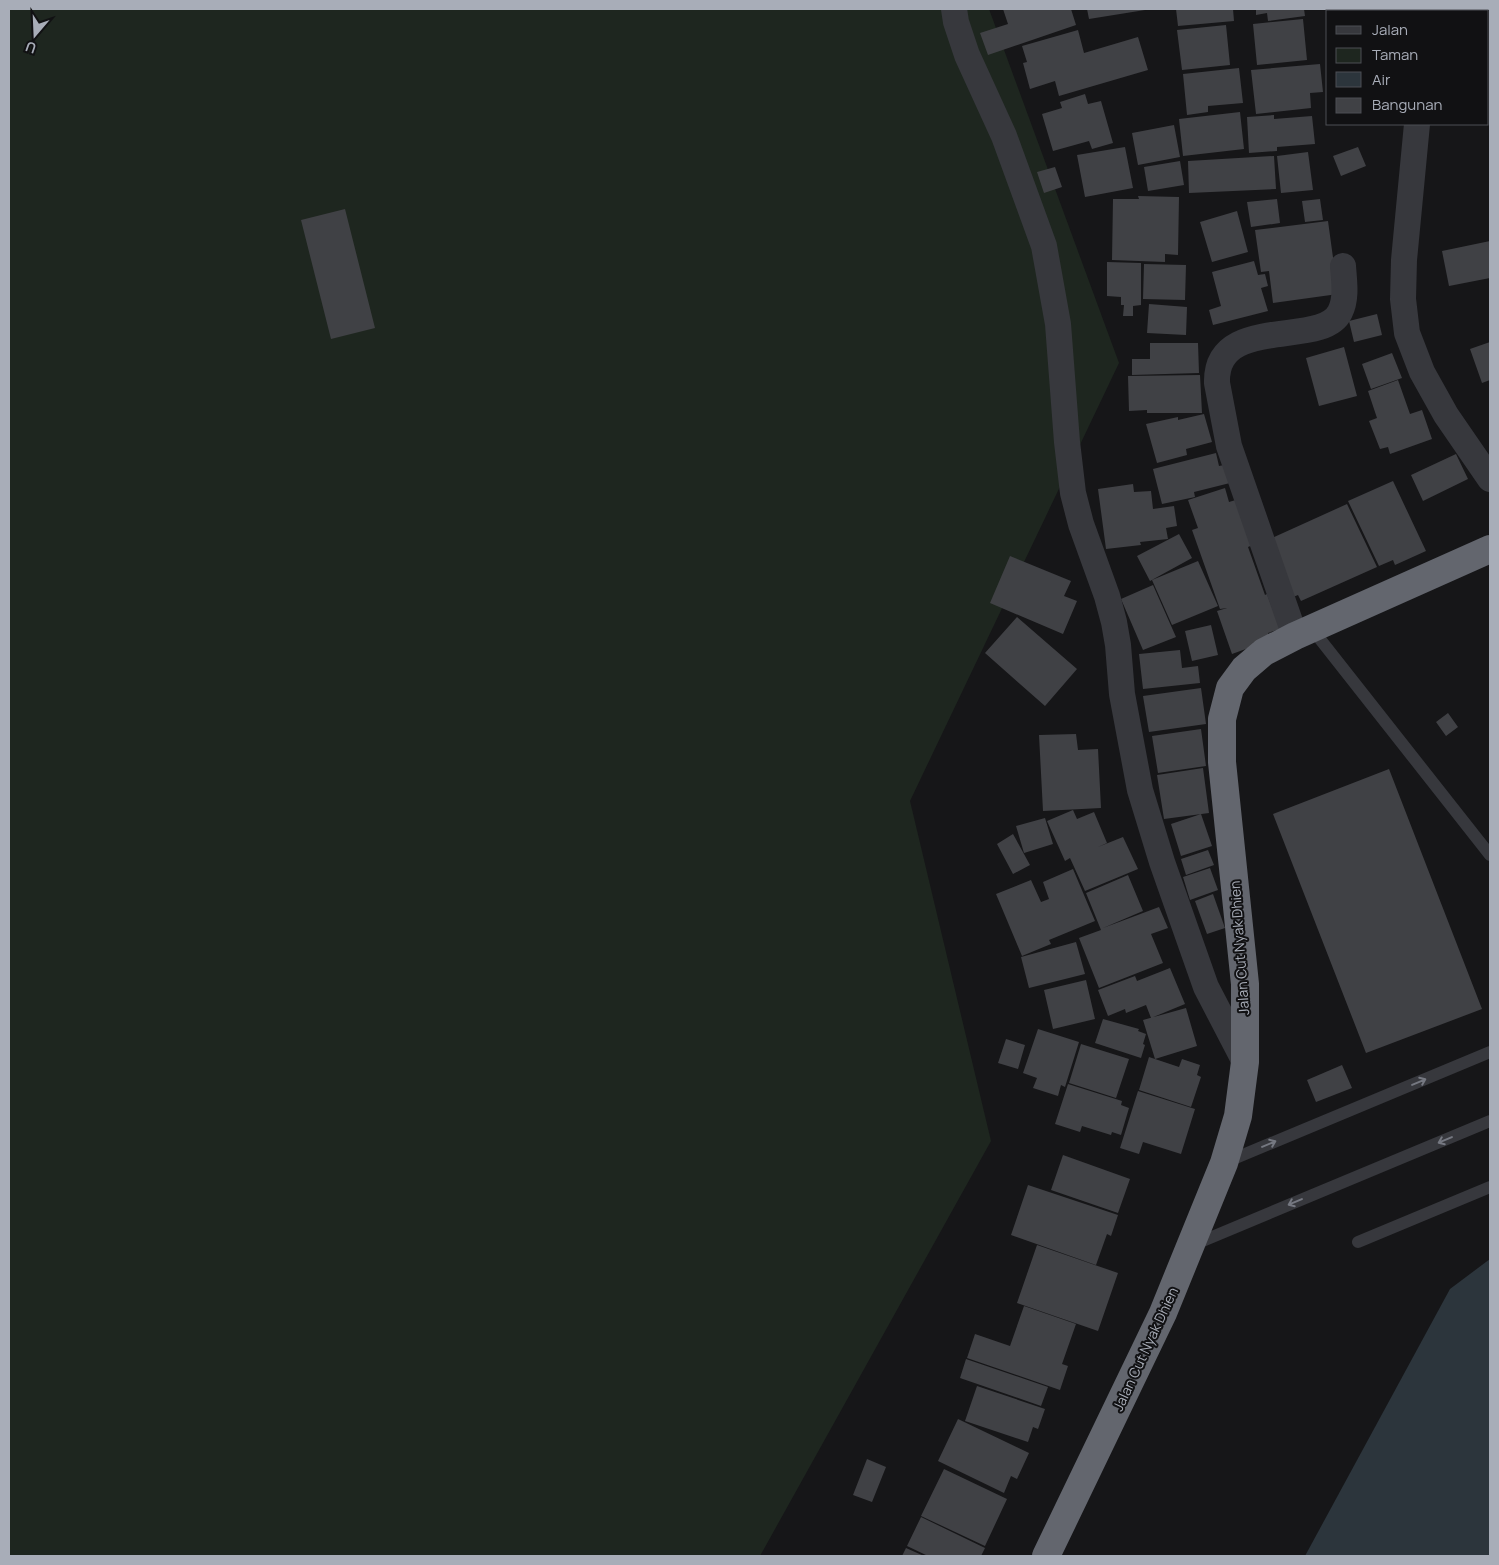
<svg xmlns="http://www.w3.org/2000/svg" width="1499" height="1565" viewBox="0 0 1499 1565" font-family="Manrope,sans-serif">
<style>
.green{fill:#1e261f}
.water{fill:#2c353c}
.building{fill:#404145}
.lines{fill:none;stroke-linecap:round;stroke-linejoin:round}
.lane{stroke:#37383d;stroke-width:12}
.street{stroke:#37383d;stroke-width:26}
.highway{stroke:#63666e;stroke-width:28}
.oneway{stroke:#757881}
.labels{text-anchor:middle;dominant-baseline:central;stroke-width:4;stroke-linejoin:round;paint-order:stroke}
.street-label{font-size:14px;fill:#a8adb8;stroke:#111113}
</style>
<rect width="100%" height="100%" fill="#161618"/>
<!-- green -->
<path class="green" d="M 9,9 L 989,9 L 1119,363 L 910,801 L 991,1141 L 760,1556 L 9,1556 Z"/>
<!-- water -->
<path class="water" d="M 1490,1259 L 1490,1556 L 1305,1556 L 1450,1289 Z"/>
<!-- building -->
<path class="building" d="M 1003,9 L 1071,9 L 1076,25 L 988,55 L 980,33 L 1008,24 Z
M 1087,9 L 1145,9 L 1145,10 L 1089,19 Z
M 1176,9 L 1233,9 L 1234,21 L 1178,26 Z
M 1256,9 L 1304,9 L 1305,16 L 1268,21 L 1267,13 L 1256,15 Z
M 1303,19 L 1307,60 L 1257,65 L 1253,24 Z
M 1226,25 L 1230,65 L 1182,70 L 1177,30 Z
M 1078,30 L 1084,53 L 1138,37 L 1148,70 L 1059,96 L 1055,81 L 1030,89 L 1023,63 L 1027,62 L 1022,46 Z
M 1320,64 L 1323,92 L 1310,93 L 1311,108 L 1256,114 L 1251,70 Z
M 1239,68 L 1243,103 L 1208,106 L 1208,112 L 1187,115 L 1183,74 Z
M 1085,94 L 1088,104 L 1101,101 L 1113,143 L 1092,149 L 1089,141 L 1053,151 L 1042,114 L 1062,108 L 1060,102 Z
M 1240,112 L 1244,149 L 1183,156 L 1179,119 Z
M 1274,115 L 1274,119 L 1312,116 L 1315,144 L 1277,147 L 1277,151 L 1249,153 L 1247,117 Z
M 1174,125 L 1180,157 L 1138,165 L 1132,133 Z
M 1125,147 L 1133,188 L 1085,197 L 1077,155 Z
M 1358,147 L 1366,166 L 1341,176 L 1333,156 Z
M 1308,152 L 1313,190 L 1281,193 L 1277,156 Z
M 1274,156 L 1276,189 L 1189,193 L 1188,161 Z
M 1180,161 L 1184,185 L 1148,191 L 1144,167 Z
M 1055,167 L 1062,187 L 1044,193 L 1037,172 Z
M 1138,196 L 1179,197 L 1178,255 L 1165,254 L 1165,262 L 1112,260 L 1113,199 L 1139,199 Z
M 1277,199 L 1280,223 L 1251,227 L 1247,202 Z
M 1320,199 L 1323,220 L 1305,222 L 1302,201 Z
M 345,209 L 375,328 L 331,339 L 301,220 Z
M 1237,211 L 1248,252 L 1212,262 L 1200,222 Z
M 1328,221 L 1338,294 L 1273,303 L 1269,271 L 1261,272 L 1255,230 Z
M 1490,241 L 1490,278 L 1449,286 L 1442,251 Z
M 1254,261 L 1258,275 L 1265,274 L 1268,286 L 1261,288 L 1268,311 L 1213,325 L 1209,310 L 1221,306 L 1212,272 Z
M 1107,262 L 1141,263 L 1141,305 L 1133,306 L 1133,316 L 1123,316 L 1124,305 L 1121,305 L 1121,297 L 1107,296 Z
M 1144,264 L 1186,265 L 1185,300 L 1143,299 Z
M 1149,304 L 1187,307 L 1186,335 L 1147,333 Z
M 1377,314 L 1382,335 L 1354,342 L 1349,321 Z
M 1490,342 L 1490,380 L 1482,383 L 1470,349 Z
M 1150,343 L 1198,343 L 1199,373 L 1132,375 L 1132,359 L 1150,359 Z
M 1344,347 L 1357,396 L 1319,406 L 1306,358 Z
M 1392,353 L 1402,378 L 1371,389 L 1362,364 Z
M 1200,375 L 1202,413 L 1147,413 L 1147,410 L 1129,411 L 1128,376 Z
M 1398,380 L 1410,414 L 1422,410 L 1432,439 L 1390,454 L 1388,447 L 1380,449 L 1369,421 L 1377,418 L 1368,391 Z
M 1204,414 L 1212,442 L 1186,449 L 1187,455 L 1157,463 L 1146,424 L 1178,417 L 1178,420 Z
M 1216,453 L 1219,466 L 1229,464 L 1234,482 L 1194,492 L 1195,497 L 1162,504 L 1153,469 Z
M 1456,454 L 1468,479 L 1423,501 L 1411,475 Z
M 1393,481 L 1426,551 L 1395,565 L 1393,560 L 1379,566 L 1348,501 Z
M 1133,484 L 1134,492 L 1151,491 L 1153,509 L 1174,506 L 1177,526 L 1166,528 L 1168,539 L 1140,542 L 1141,545 L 1106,549 L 1098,489 Z
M 1225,488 L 1229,502 L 1239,499 L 1255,544 L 1248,547 L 1265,595 L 1267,594 L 1280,629 L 1268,633 L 1269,637 L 1253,643 L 1254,646 L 1232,654 L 1217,611 L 1227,608 L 1220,609 L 1192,530 L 1198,528 L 1188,500 Z
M 1347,504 L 1377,567 L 1301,601 L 1298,595 L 1291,598 L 1272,538 Z
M 1179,534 L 1192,558 L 1150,581 L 1137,556 Z
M 1010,556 L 1071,581 L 1064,596 L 1077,601 L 1063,634 L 990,603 Z
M 1198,561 L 1218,606 L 1172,625 L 1152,580 Z
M 1153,585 L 1176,637 L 1143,650 L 1121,599 Z
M 1017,617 L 1077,669 L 1045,706 L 985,653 Z
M 1211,625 L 1218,655 L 1192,661 L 1185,631 Z
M 1180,650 L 1182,668 L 1198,666 L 1200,683 L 1143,689 L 1139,654 Z
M 1201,688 L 1206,724 L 1149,732 L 1143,696 Z
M 1448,713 L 1458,727 L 1446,736 L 1436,722 Z
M 1201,729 L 1206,766 L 1158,773 L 1152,736 Z
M 1076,734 L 1078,750 L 1098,749 L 1101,808 L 1043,811 L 1039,735 Z
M 1203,768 L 1209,813 L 1164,819 L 1157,775 Z
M 1389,769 L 1482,1009 L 1366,1053 L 1273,814 Z
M 1073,810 L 1077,819 L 1094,812 L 1107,843 L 1098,847 L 1123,837 L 1138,869 L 1085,891 L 1070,858 L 1065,861 L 1047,821 Z
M 1201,814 L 1212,846 L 1181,856 L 1171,824 Z
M 1045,818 L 1053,844 L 1024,853 L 1016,826 Z
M 1013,834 L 1030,865 L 1013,874 L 997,844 Z
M 1208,850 L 1214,865 L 1186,875 L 1181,859 Z
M 1210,868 L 1218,890 L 1190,900 L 1183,877 Z
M 1073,869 L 1095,921 L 1049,940 L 1051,944 L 1022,956 L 996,894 L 1031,880 L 1041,902 L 1049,899 L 1043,882 Z
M 1128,875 L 1143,911 L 1103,928 L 1159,907 L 1168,928 L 1151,934 L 1163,963 L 1099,988 L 1079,938 L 1101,930 L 1086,893 Z
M 1213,894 L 1225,928 L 1207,934 L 1195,901 Z
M 1076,942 L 1085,974 L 1029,988 L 1021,957 Z
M 1170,968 L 1185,1004 L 1151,1018 L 1146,1005 L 1126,1013 L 1125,1009 L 1108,1016 L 1098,990 L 1135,976 L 1137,981 Z
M 1086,980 L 1095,1019 L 1053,1029 L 1044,990 Z
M 1186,1008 L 1197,1046 L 1155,1059 L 1143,1020 Z
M 1103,1019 L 1139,1029 L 1138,1031 L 1146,1034 L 1143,1044 L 1145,1045 L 1141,1058 L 1095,1043 Z
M 1038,1029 L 1079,1042 L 1065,1087 L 1061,1085 L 1058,1096 L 1033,1088 L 1037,1078 L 1023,1073 Z
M 1006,1039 L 1025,1045 L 1018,1069 L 998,1063 Z
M 1081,1044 L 1129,1059 L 1116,1098 L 1069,1083 Z
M 1149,1057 L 1179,1067 L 1182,1059 L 1200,1065 L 1197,1075 L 1201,1077 L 1191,1107 L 1139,1090 Z
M 1342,1065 L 1352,1088 L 1316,1102 L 1307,1080 Z
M 1068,1084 L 1122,1101 L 1121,1105 L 1129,1108 L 1121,1135 L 1112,1132 L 1111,1135 L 1082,1126 L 1080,1132 L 1055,1124 Z
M 1138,1091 L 1195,1109 L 1181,1154 L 1143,1142 L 1139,1154 L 1120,1148 Z
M 1063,1155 L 1130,1179 L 1118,1213 L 1051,1190 Z
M 1028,1185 L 1118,1215 L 1111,1236 L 1107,1234 L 1096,1265 L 1011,1235 Z
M 1037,1245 L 1118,1273 L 1098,1331 L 1017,1303 Z
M 1024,1306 L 1076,1324 L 1062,1364 L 1068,1366 L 1060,1390 L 967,1358 L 975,1334 L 1010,1346 Z
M 966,1359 L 1048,1387 L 1041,1406 L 960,1378 Z
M 977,1386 L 1045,1409 L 1038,1429 L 1033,1427 L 1028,1442 L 965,1421 Z
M 958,1419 L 1029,1453 L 1017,1479 L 1011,1476 L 1004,1493 L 938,1461 Z
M 867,1459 L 886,1467 L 872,1502 L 853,1495 Z
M 944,1469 L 1007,1499 L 985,1546 L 921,1516 Z
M 921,1517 L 985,1548 L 981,1556 L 928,1556 L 907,1546 Z
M 906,1548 L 924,1556 L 902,1556 Z"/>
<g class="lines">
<!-- lane -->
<path class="lane" d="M 1312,629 L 1490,855
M 1226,1162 L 1490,1052
M 1358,1242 L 1490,1187
M 1193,1245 L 1490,1121"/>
<!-- street -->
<path class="street" d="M 954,9 L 956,22 L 967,55 L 1004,136 L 1044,246 L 1058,324 L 1067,442 L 1073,493 L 1081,524 L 1107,596 L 1114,622 L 1118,645 L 1122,694 L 1140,790 L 1162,862 L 1206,987 L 1245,1062
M 1429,11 L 1429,9
M 1417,124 L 1404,260 L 1403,299 L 1407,333 L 1422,372 L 1446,415 L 1490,479
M 1295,636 L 1229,446 L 1217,383 C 1215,313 1322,349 1340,312 C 1347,298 1344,281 1343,266"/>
<!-- highway -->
<path class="highway" d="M 1046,1556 L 1163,1313 L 1224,1163 L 1238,1116 L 1245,1062 L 1245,984 L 1222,762 L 1222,719 L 1230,688 L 1244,669 L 1264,652 L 1295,636 L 1490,549"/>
</g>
<!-- one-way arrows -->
<defs><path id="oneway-shaft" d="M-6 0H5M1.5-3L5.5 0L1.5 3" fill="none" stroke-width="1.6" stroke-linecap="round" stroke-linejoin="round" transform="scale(1.25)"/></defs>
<g class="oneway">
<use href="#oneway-shaft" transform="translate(1419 1082) rotate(-23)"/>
<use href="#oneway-shaft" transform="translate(1445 1140) rotate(157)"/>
<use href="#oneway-shaft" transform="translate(1269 1144) rotate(-23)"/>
<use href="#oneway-shaft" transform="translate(1295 1202) rotate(157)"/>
</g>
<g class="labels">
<!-- street labels -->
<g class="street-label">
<text transform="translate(1239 948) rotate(-94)">Jalan Cut Nyak Dhien</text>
<text transform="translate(1145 1349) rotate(-65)">Jalan Cut Nyak Dhien</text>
</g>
</g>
<!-- border -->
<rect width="1499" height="1565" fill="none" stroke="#a8adb8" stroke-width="20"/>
<!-- legend -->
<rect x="1326" y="10" width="162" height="115" fill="#111113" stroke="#4d4f55"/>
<rect x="1336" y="26" width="25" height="8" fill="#37383d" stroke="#4d4f55"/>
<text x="1372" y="35" font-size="15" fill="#a8adb8">Jalan</text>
<rect x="1336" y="48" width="25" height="15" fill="#1e261f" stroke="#4d4f55"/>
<text x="1372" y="60" font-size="15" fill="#a8adb8">Taman</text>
<rect x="1336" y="72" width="25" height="15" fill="#2c353c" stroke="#4d4f55"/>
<text x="1372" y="85" font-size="15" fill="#a8adb8">Air</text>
<rect x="1336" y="98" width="25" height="15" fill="#404145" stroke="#4d4f55"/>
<text x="1372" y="110" font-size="15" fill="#a8adb8">Bangunan</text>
<!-- north arrow -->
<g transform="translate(35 35) rotate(199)" stroke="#111113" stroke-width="4" paint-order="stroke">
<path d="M0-4L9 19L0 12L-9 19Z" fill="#a8adb8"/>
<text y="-8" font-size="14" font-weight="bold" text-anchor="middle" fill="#a8adb8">U</text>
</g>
</svg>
